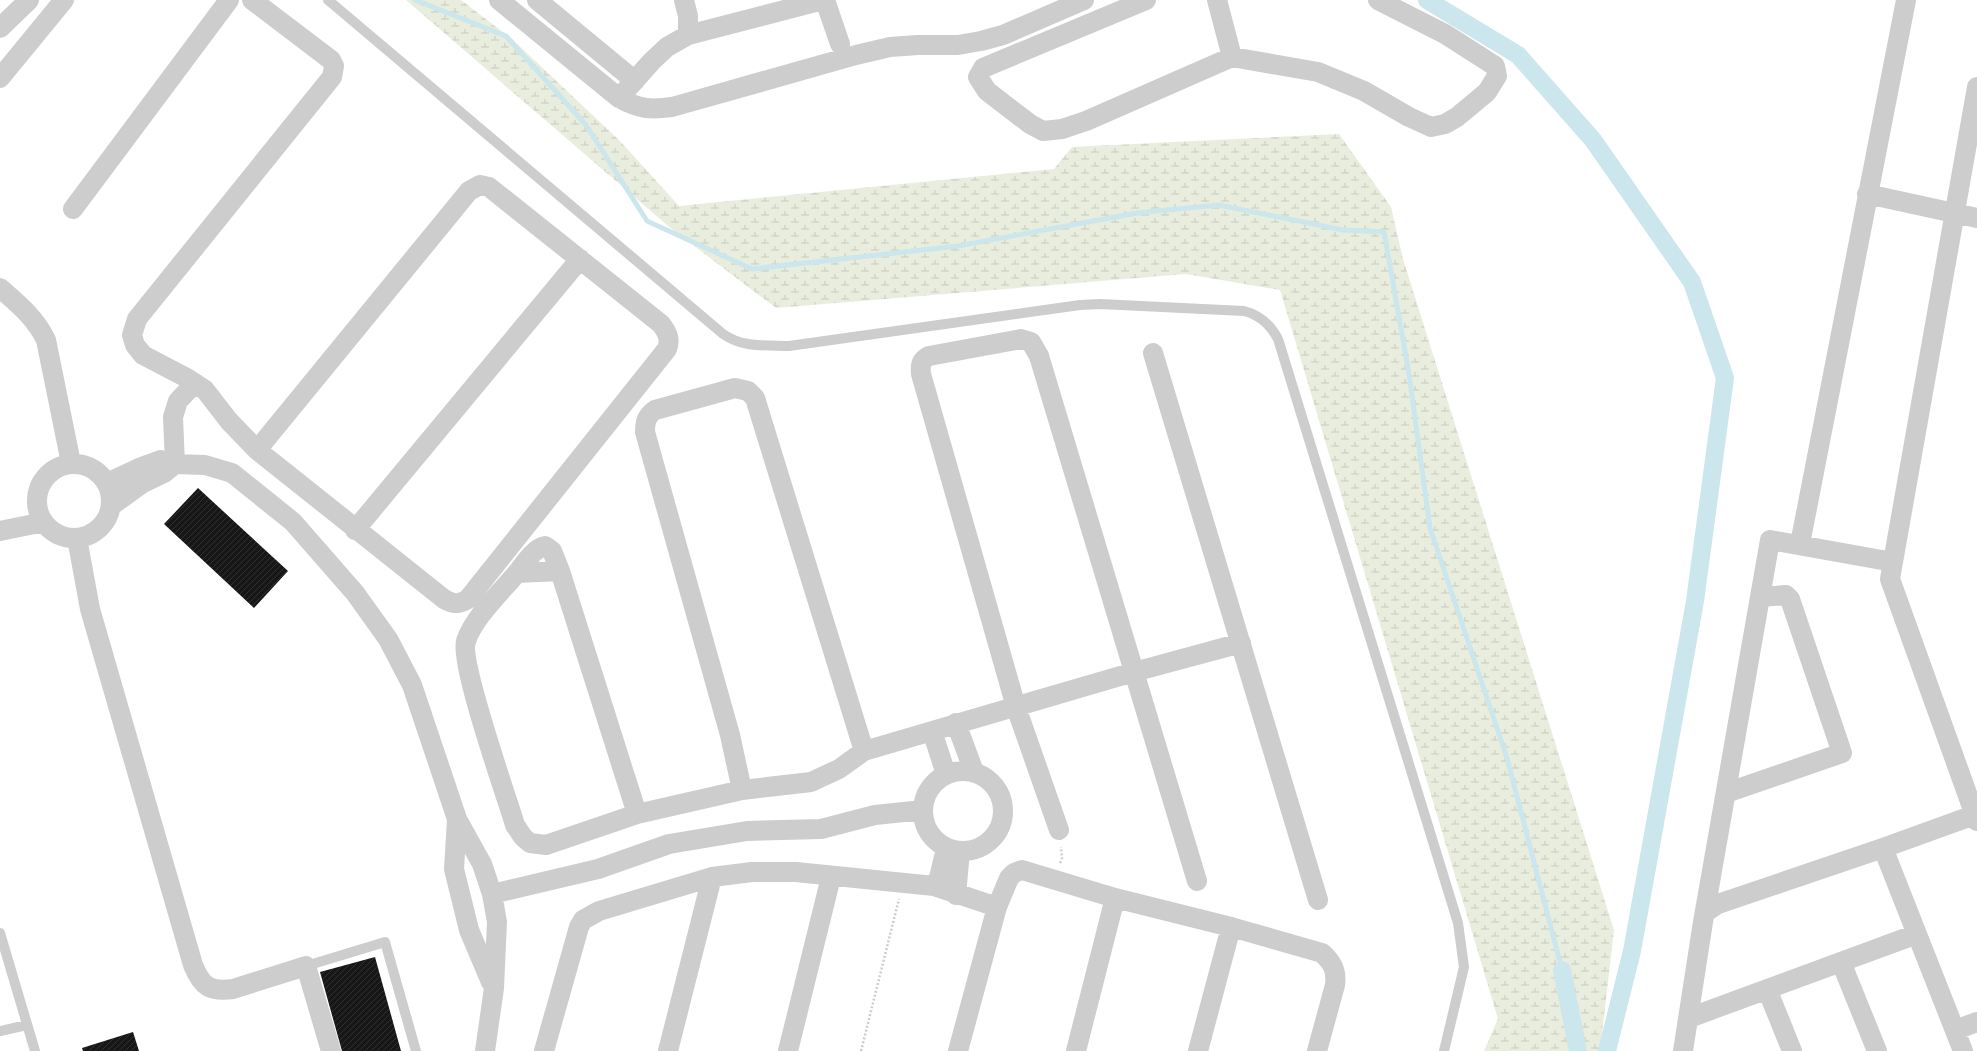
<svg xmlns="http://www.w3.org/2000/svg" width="1977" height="1051" viewBox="0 0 1977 1051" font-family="'Public Sans',sans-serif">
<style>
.wetland{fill:url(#wetland-marsh)}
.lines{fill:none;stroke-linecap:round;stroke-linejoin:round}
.stream{stroke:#cbe6ec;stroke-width:5}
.canal{stroke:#cbe6ec;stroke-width:18}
.building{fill:url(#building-hatch)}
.path{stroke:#cdcdcd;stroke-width:2.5;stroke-dasharray:2 2;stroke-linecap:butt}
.service{stroke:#cdcdcd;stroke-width:10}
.minor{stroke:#cdcdcd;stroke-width:20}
</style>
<defs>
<pattern id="wetland-marsh" width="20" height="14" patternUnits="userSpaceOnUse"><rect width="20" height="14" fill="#e9edde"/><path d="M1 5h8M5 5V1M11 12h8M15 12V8" fill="none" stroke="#c8ccbf"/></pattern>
<pattern id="building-hatch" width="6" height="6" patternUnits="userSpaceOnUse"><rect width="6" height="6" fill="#171717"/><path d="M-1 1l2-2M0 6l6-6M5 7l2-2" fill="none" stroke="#303030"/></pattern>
</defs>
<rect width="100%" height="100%" fill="#fff"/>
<!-- wetland -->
<path class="wetland" d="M 406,0 L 461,0 L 512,39 L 620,141 L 679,206 L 1054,169 L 1072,147 L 1339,134 L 1391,207 L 1403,259 L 1614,930 L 1600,1051 L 1484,1051 L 1498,1019 L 1280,290 L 1186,274 L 776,308 L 668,226 Z"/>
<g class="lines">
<!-- stream -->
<path class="stream" d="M 415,0 L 506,36 L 586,125 L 647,221 L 752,269 L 958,246 L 1137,213 L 1219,205 L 1343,230 L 1384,232 L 1409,374 L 1430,528 L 1507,758 L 1562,970"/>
<!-- canal -->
<path class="canal" d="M 1427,0 L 1518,55 L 1593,140 L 1692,282 L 1725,378 L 1695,601 L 1632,951 L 1607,1051
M 1562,970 L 1578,1051"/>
</g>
<!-- building -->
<path class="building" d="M 198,488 L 288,571 L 254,608 L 164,524 Z
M 375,957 L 401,1051 L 342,1051 L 320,972 Z
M 133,1032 L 139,1051 L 83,1051 L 82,1048 Z"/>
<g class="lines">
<!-- path -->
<path class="path" d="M 1060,863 L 1062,858 L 1061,847
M 861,1051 L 899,899"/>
<!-- service -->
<path class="service" d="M 328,0 L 723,334 C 743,348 765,345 789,346 L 1080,305 L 1100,304 L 1244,311 C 1260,315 1270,324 1278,339 L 1458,923 L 1464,967 L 1444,1051
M 0,933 L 35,1051
M 306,966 L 385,942 L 416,1051
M 0,1031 L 27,1025"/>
<!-- minor -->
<path class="minor" d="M 252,0 L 331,60 L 334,66 L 332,77 L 137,319 L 132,335 L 135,345 L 143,355 L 185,377 L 205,390 L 229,421 L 257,450 L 444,599 C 453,604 458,605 468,599 L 667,349 C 671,339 667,332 661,324 L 489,187 L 480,185 L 469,191 L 257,450
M 499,0 L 619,98 C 639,109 650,110 672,107 L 856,55 L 890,47 L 918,45 L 958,45 L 981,41 L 1003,35 L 1084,0
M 537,0 L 635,81
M 684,0 L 688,16 L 688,35
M 825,0 L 840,44
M 1146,0 L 983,68 L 978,77 L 987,91 L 1030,124 L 1043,131 L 1062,129 L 1086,121 L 1232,57 L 1318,72 L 1364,91 L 1409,117 L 1431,127 L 1445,124 L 1457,117 L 1487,92 L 1497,76 L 1495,66 L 1445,34 L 1378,0
M 1217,0 L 1232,57
M 0,28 L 29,0
M 0,78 L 64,0
M 1977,87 L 1890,579 L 1977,821
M 619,98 L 652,61 L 667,47 L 688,35 L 823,0
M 1867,194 L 1977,218
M 73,209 L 229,0
M 0,288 C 18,304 35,317 46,340 L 71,463
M 1153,353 L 1318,900
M37 501a37 37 0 1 1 74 0a37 37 0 1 1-74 0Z
M 175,464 L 173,417 L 178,401 L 195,383
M 107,483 L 139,468 L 161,460 L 175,464 L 205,465 L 232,473 L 293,522 L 355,593 L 388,639 L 412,685 L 457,819 L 482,864 L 492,894 L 497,922 L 494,988 L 485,1051
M 111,506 L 143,483 L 164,473 L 175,464
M 355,530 L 580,259
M 0,531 L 44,522
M 77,538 L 90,609 L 193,965 C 202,987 210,992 233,989 L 306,966 L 331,1051
M 1800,544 L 1906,0
M 517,573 C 524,564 534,548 545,546 L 552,551 L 560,571
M 956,723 L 974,772
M 932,731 L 946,774
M923 811a40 40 0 1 1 80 0a40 40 0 1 1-80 0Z
M 742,790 L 730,735 L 645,432 C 645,423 646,416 655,410 L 735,388 L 748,391 L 755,398 L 864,751
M 1726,793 L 1842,753 L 1790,599 L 1786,595 L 1761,597
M 637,814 L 560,571 L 517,573 C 501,592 474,617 466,641 C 459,662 506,795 515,825 L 523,837 L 530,843 L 546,845 L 637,814 L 742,790 L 811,782 L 839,769 L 864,751 L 1134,672 L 1241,643
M 457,819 L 454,869 L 469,930 L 491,982
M 1059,830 L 1016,707 L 921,374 C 920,365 921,360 929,356 L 1021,339 L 1031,342 L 1039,356 L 1197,881
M 1883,848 L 1963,1051
M 934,886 L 939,878 L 946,848
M 492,894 L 598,869 L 669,844 L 747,831 L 821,829 L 875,815 L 923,810
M 956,895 L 960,851
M 1706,912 L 1718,904 L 1883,848 L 1977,814
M 1841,962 L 1877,1051
M 1767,989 L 1792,1051
M 1689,1018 L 1917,934
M 1955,1030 L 1977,1022
M 544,1051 L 579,927 L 583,920 L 599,911 L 712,877 L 752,872 L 796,872 L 934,886 L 997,907
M 668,1051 L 712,877
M 788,1051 L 831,877
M 958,1051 L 997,907 L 1009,878 L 1014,873 L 1022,870 L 1115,898 L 1231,927 L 1322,953 C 1332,962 1337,970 1335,985 L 1317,1051
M 1076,1051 L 1115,898
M 1198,1051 L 1231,927
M 1683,1051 L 1703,922 L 1770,540 L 1893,562"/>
</g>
</svg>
